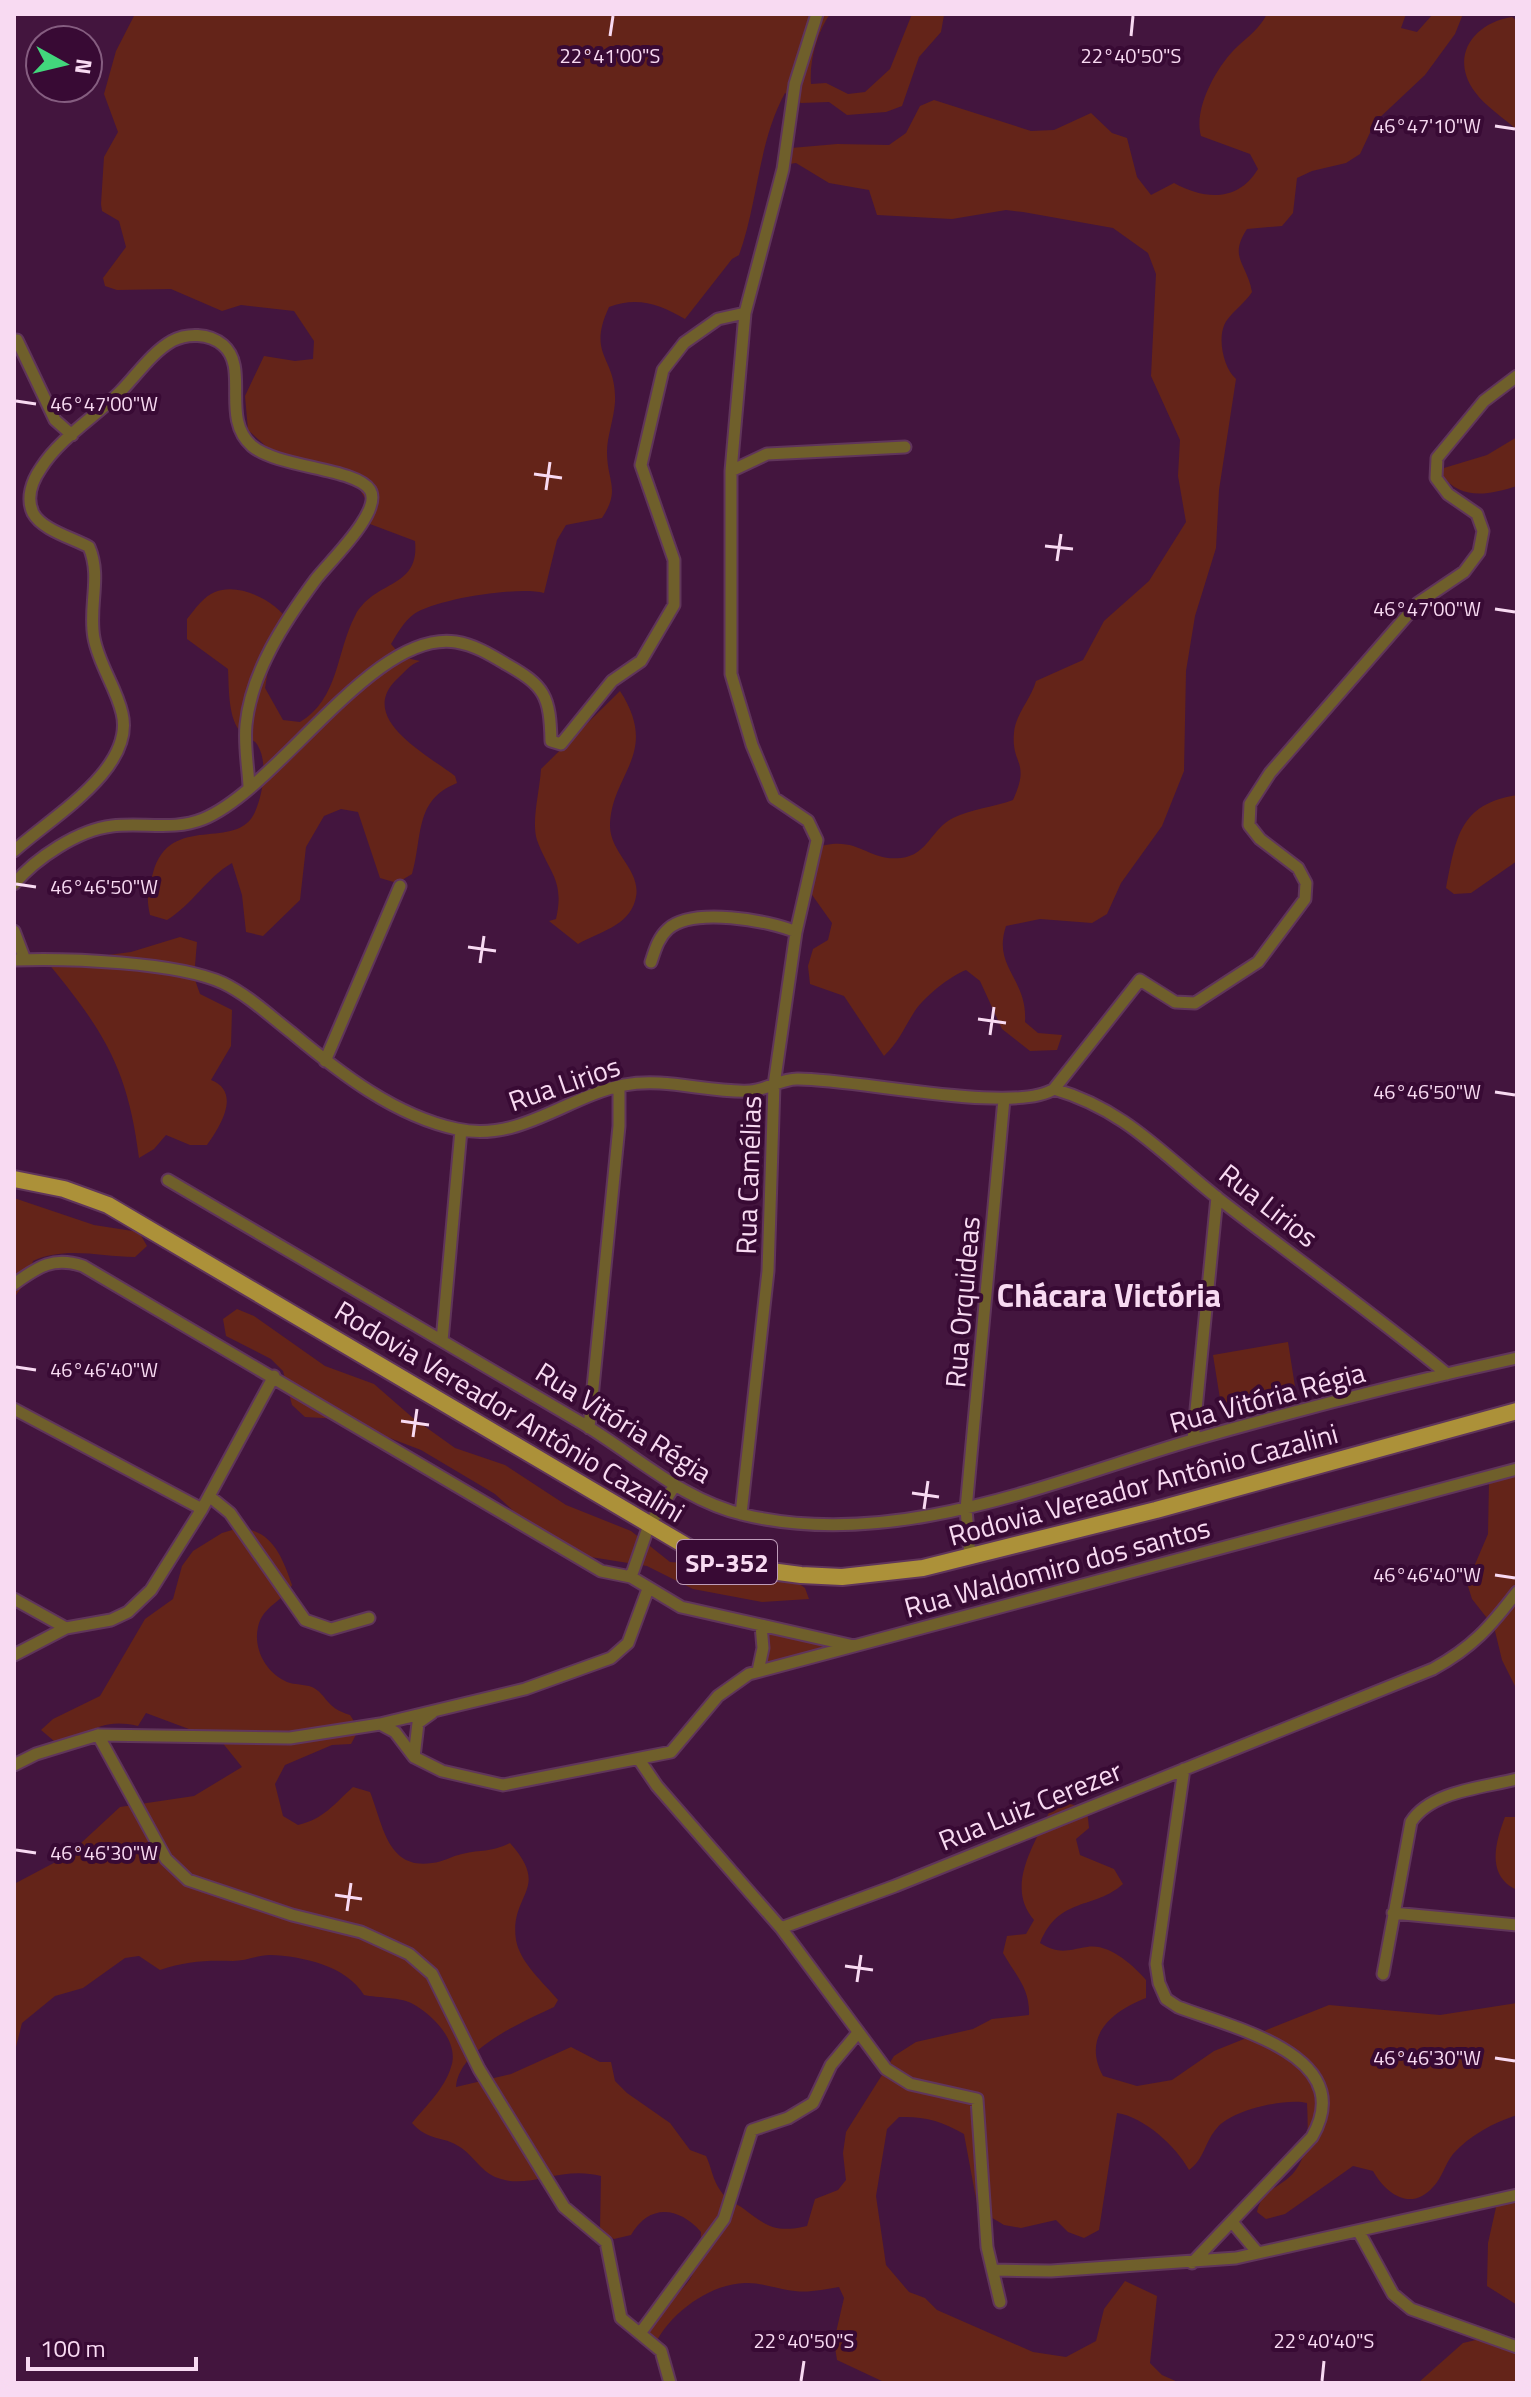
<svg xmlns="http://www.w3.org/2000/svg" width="1531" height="2397" viewBox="0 0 1531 2397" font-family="'Titillium Web',sans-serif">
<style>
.green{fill:#642419}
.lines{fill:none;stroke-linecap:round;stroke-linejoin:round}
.minor-casing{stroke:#60355b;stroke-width:15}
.primary-casing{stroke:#60355b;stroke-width:20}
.minor{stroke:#6f5f2b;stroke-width:11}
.primary{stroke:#ac9139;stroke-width:16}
.ticks{fill:none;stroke:#f8daf2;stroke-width:3}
.labels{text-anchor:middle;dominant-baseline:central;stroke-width:8;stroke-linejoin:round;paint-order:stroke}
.shield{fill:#380a34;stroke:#be9cb9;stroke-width:2}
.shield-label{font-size:26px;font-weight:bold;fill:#f8daf2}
.street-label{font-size:28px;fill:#f8daf2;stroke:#380a34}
.quarter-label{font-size:32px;font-weight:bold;fill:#f8daf2;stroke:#380a34}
.ticks-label{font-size:20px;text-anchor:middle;fill:#f8daf2;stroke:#380a34;stroke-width:8;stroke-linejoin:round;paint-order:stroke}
</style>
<rect width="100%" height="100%" fill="#43153e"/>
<!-- green -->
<path class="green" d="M 135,14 L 830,14 C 817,32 809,62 811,84 L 826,83 L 848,94 L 865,92 L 890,69 L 912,14 L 944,15 L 941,32 L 919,57 L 902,106 L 886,112 L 847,115 L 829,102 L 801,103 L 785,93 C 758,142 758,203 739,255 L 732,259 L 685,319 C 660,304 637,296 609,307 C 586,357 617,356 615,402 C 614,419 607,436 607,452 C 607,482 621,489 602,518 L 566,525 L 557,540 L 544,593 C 518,586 436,599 414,614 C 404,621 397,634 391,644 L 402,657 L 420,661 C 410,664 404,673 396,680 C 357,719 428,755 455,776 L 457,783 C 414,800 423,836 412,874 L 397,883 L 380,878 L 358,812 L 341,809 L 324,816 L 306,847 L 300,900 L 263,936 L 246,932 L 242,895 L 232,863 C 206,878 193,904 167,920 L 150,915 C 146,898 148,889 153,873 C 170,811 237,853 255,812 C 263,794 268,763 258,746 C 254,738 244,737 239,730 C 228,715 229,687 228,669 L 187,639 L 187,619 C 195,609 204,596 215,592 C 240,582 277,602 289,622 L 268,670 L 265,688 L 283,720 L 300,722 C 339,699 336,652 355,616 C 374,579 420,590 415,541 L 370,524 L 372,511 L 359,488 L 269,449 L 248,430 L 245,396 L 264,356 L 295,361 L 313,359 L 314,341 L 294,311 L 241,305 L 222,311 L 171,289 L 117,290 L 105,286 L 103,278 L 126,247 L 119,221 L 102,211 L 101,204 L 104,157 L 118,132 L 104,94 L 116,51 Z
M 1267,14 L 1406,14 L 1401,28 L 1417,32 L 1433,14 L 1463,14 L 1455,34 L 1425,75 L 1375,122 L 1360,154 L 1346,163 L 1312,171 L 1297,178 L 1293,213 L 1282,226 L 1247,229 C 1228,258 1247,263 1252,292 C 1245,303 1234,310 1227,320 C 1216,335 1223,368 1236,379 L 1219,490 L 1216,548 L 1195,616 L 1186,671 L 1184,771 L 1162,826 L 1121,883 L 1107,914 L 1092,923 L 1040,919 L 1006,926 C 992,968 1028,978 1025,1022 L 1038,1033 L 1062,1035 L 1057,1050 L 1030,1051 L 1002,1029 L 980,981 L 966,970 C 950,976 922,998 913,1014 C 903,1030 898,1043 884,1056 L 844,996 L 810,984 L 808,966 L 813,949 L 828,940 L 832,923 L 810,892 L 811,849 C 859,832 865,862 901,858 C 928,855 931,829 953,818 C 971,809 994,807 1013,800 C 1031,761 1011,765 1014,733 C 1015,715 1031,699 1036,681 L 1083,660 L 1104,621 L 1149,581 L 1186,522 L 1178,476 L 1180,440 L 1151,376 L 1156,274 L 1148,253 L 1113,228 L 1023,212 L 1006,210 L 952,219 L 877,215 L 869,190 L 829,183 L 796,163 L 789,164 L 791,148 L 837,144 L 889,145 L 906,133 L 920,106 L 934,100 L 1031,131 L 1054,130 L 1091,113 L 1112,133 L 1127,138 L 1137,177 L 1151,195 L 1174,183 C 1205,200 1238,202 1258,169 L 1250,154 L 1201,136 C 1193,109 1217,65 1238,46 C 1250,35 1259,29 1267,14 Z
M 1512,17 L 1517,21 L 1517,130 C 1504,118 1485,106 1475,92 C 1449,57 1473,23 1512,17 Z
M 1517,437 L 1517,486 C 1488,495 1461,501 1441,474 L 1444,468 L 1487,455 Z
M 620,691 C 661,754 610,774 610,827 C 611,855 644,872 635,901 C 628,926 599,932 578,944 L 549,921 L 556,919 C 565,880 549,873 537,840 C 531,822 540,789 541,769 Z
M 1517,795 L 1517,861 L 1471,893 L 1454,894 L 1446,888 C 1456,838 1459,804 1517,795 Z
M 180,937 L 197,942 L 194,977 L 200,994 L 232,1010 L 231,1046 L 211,1080 C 242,1092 220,1127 207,1145 L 190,1145 L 166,1135 L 154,1149 L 139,1158 C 128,1069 104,1031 48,963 L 131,952 Z
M 14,1198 L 94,1225 L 139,1232 L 147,1246 L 135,1257 C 100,1257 66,1246 33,1261 L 29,1277 L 14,1298 Z
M 237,1309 L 254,1316 L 325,1366 L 374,1384 L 413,1418 L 455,1448 L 505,1465 L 566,1505 L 631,1531 L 670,1562 L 708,1565 L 740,1578 L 791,1578 L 805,1588 L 809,1599 L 762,1602 L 693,1589 L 647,1566 L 578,1555 L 533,1529 L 495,1494 L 421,1450 L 340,1419 L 305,1417 L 292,1405 L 283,1371 L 271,1359 L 226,1336 L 223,1319 Z
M 1288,1342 L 1296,1393 L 1221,1405 L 1213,1355 Z
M 1517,1474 L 1517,1690 L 1502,1660 L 1494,1627 L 1472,1599 L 1467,1583 L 1488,1534 L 1489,1482 Z
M 239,1528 C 272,1530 282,1556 292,1585 C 284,1601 262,1606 258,1627 C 253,1649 266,1673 287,1682 C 295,1685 304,1684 312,1687 C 328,1695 324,1707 350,1715 L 359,1729 L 351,1744 L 332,1745 L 285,1765 L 275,1784 L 283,1816 L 298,1825 C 324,1819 334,1804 353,1787 L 370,1792 C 383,1824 387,1870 432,1863 C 443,1862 452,1856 462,1854 C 482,1849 489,1853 510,1843 C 552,1890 509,1893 516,1940 C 520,1963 544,1983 558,2000 L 554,2007 C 523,2022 459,2048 456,2087 L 511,2074 L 571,2047 L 600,2062 L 611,2062 L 615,2081 L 627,2093 L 670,2123 L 690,2150 L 706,2156 C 711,2166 713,2181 720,2190 C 726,2200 736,2203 744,2209 C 767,2227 777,2233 807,2226 L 815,2199 L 838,2190 L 846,2180 L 843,2153 L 846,2132 L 894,2056 L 916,2042 L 973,2029 L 992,2019 L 1029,2015 C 1030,1988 1016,1976 1003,1953 L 1007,1936 L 1026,1934 L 1034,1920 C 1004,1885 1036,1843 1052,1806 L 1070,1804 L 1087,1809 L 1089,1828 L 1076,1839 L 1080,1855 L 1114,1869 L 1123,1884 C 1094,1910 1059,1896 1040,1943 C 1060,1955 1067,1950 1087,1947 C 1109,1943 1133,1965 1146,1980 L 1146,1998 C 1110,2012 1082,2037 1103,2076 L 1137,2086 L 1172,2080 L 1214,2051 L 1329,2005 L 1440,2015 L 1517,2003 L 1517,2115 C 1493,2123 1470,2135 1453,2154 C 1445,2164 1442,2178 1433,2187 C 1411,2212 1386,2194 1373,2171 L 1353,2166 L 1285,2214 L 1266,2219 L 1257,2212 C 1262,2188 1282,2188 1295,2171 C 1310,2151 1308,2126 1307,2103 C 1285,2098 1232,2110 1217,2128 C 1205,2141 1204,2160 1189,2170 C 1176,2146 1144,2117 1117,2113 L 1099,2230 L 1084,2238 L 1068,2232 L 1056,2220 L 1021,2228 L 1004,2225 L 989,2216 L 977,2204 L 964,2134 C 942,2121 924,2116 899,2117 L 887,2129 L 876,2196 L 886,2265 L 909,2292 L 925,2298 L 937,2310 L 1033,2352 L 1066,2357 L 1096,2341 L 1104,2309 L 1125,2281 L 1157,2296 L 1150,2363 L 1162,2375 L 1180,2383 L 886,2383 L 837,2360 L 834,2341 L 844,2298 L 839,2287 C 825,2289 809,2293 795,2291 C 779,2290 762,2282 745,2283 C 708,2284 666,2316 653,2349 L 643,2331 L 648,2313 C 686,2291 700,2278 701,2232 C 678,2206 649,2204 631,2235 L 614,2239 L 600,2230 L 601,2176 C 561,2165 529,2190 498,2178 C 482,2173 474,2156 460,2147 C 442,2135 429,2142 412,2123 C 426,2106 445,2088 451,2067 C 460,2042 433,2015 413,2004 C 401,1997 378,1998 364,1995 C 347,1966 302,1956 270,1955 C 258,1955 246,1961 233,1961 C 207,1960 186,1961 160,1970 L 139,1956 L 125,1958 L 83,1988 L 55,1996 L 22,2023 L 14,2055 L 14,1884 L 67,1856 L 120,1807 L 194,1796 L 242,1767 L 221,1741 L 146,1713 L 138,1726 C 96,1716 89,1739 54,1741 L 41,1730 L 53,1719 L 100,1696 L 145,1619 L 173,1599 L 182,1566 L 193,1551 L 222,1533 Z
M 765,1629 L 843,1647 L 762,1667 Z
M 1505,1817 L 1517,1817 L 1517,1890 C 1486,1876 1495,1843 1505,1817 Z
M 1517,2191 L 1517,2305 L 1487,2286 L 1488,2243 L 1497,2203 Z
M 1480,2339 L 1517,2348 L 1517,2383 L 1418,2383 L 1463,2343 Z"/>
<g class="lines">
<defs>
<path id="minor" d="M 17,340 L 55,420 L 72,435
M 731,471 L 767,454 L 905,447
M 14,851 C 50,818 136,769 122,713 C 116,687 99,665 94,638 C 88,607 102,577 89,547 C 73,538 42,530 33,513 C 26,498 32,481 41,468 C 60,438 95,417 120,392 C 136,376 151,353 172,341 C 187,333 209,333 223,345 C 250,368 220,418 252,446 C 278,468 356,468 370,490 C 383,511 330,561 316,579 C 285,621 251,672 246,725 C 244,745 248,766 249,786
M 14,884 C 36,858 78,830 112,826 C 142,822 174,831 203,819 C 279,788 373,629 456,642 C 475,645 491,655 506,664 C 545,686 550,696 551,741 L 561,744 L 612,681 L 641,661 L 674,605 L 674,560 L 641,465 L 663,370 L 684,343 L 718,319 L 745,313
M 14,931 L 25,960
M 14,960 C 67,958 177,962 223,983 C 248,995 270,1016 292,1033 C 340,1073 395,1116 457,1129 C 519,1143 567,1096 624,1085 C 666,1077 708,1093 750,1091 C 766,1090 781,1079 797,1079 C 853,1078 1014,1115 1054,1089 L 1140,980 L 1175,1002 L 1195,1003 L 1258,962 L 1305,899 L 1306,883 L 1298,868 L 1260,839 L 1249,825 L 1250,804 L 1270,773 L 1418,603 L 1464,572 L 1479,552 L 1483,531 L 1477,514 L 1448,494 L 1436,478 L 1437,458 L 1484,401 L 1517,376
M 651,962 C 655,950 658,938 668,929 C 692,907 769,920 796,932
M 325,1061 L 400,886
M 1054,1089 C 1126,1110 1162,1154 1219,1199 C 1295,1258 1373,1313 1447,1374
M 168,1180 C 306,1260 443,1341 580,1422 C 636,1455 681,1500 745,1515 C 895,1550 1048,1483 1189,1441 C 1297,1410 1407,1382 1517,1358
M 14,1284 C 38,1267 53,1256 83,1266 L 601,1571 L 631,1577 L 681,1607 L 854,1646
M 442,1341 L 461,1130
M 14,1409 L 202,1509
M 589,1428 L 619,1126 L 619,1086
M 1193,1440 L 1217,1197
M 209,1496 L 230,1513 L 305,1620 L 331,1629 L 369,1618
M 741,1514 L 768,1271 L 774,1085 L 796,932 L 817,840 L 808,821 L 774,798 L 752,745 L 731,674 L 731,471 L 745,313 L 783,169 L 795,84 L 817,14
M 970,1556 L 966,1509 L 1004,1099
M 631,1577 L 649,1525 L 674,1487
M 14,1599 L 66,1628
M 14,1655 L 66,1628 L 111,1620 L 128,1612 L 151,1590 L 202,1509 L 274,1376
M 758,1671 L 763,1648 L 761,1625
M 380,1724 L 395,1732 L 414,1757 L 442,1771 L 503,1785 L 671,1752 L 718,1696 L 749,1674 L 1517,1469
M 98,1735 L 166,1859 L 188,1880 L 292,1915 L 361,1932 L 409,1954 L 432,1974 L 479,2069 L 564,2207 L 606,2242 L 621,2318 L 661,2351 L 670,2383
M 414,1757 L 418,1723 L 432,1713
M 640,1761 L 657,1786 L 781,1928 L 886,2069 L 910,2084 L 977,2099 L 987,2247 L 1000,2302
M 14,1765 L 36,1754 L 98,1735 L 290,1738 L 380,1724 L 525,1689 L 611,1658 L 628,1643 L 648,1589
M 1184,1769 L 1156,1964 L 1159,1983 L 1166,1999 L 1178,2007 C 1233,2028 1359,2055 1312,2137 L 1192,2263
M 1393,1913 L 1517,1925
M 781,1928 L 895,1886 L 1433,1669 C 1473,1647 1490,1627 1517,1592
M 1383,1974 L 1411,1822 C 1431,1791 1482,1788 1517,1779
M 1232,2222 L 1258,2253
M 1359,2232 L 1393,2294 L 1411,2309 L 1517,2347
M 993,2270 L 1051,2271 L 1236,2258 L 1517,2195
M 641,2332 L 724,2219 L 752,2130 L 788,2118 L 813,2103 L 831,2065 L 857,2034"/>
<path id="primary" d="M 14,1179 L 64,1189 L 108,1205 L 693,1550 L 755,1569 L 801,1575 L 842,1577 L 923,1568 L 1156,1510 L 1517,1411"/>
</defs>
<!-- minor casing -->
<use href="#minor" class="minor-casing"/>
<!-- primary casing -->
<use href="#primary" class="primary-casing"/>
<!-- minor -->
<use href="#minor" class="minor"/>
<!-- primary -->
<use href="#primary" class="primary"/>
</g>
<!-- ticks -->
<path class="ticks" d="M 610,36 L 613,16M 1131,36 L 1133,16M 1495,126 L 1515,129M 16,401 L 36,404M 534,474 L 562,478M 546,490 L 550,462M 1045,546 L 1073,549M 1057,561 L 1061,534M 1495,609 L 1515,612M 16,884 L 36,887M 468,947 L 496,951M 480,963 L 484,936M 978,1019 L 1006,1023M 990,1035 L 994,1007M 1495,1092 L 1515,1095M 16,1367 L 36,1370M 401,1421 L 429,1425M 413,1437 L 417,1409M 912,1493 L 939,1497M 924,1509 L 928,1481M 1495,1575 L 1515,1578M 16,1850 L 36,1853M 335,1895 L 362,1899M 347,1911 L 351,1883M 845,1966 L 873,1970M 857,1982 L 861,1955M 1495,2058 L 1515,2061M 801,2381 L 804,2361M 1322,2381 L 1324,2361"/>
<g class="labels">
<!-- shield labels -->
<rect class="shield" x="677" y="1540" width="100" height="44" rx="6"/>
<g class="shield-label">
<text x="727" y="1562">SP-352</text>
</g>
<!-- street labels -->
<g class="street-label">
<text transform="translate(564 1083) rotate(-19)">Rua Lirios</text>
<text transform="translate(748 1175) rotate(-88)">Rua Camélias</text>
<text transform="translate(1269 1205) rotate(38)">Rua Lirios</text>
<text transform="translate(962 1302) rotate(-85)">Rua Orquideas</text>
<text transform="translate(1267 1397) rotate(-15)">Rua Vitória Régia</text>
<text transform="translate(510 1411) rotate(31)">Rodovia Vereador Antônio Cazalini</text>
<text transform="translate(624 1422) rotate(32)">Rua Vitória Régia</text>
<text transform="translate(1143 1484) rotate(-15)">Rodovia Vereador Antônio Cazalini</text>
<text transform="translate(1057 1567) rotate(-15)">Rua Waldomiro dos santos</text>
<text transform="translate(1030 1805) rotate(-22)">Rua Luiz Cerezer</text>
</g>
<!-- quarter labels -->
<g class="quarter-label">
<text x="1109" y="1295">Chácara Victória</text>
</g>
</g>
<g class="ticks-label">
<text x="610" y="63">22°41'00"S</text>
<text x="1131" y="63">22°40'50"S</text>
<text x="1427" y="133">46°47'10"W</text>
<text x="104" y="411">46°47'00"W</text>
<text x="1427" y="616">46°47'00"W</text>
<text x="104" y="894">46°46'50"W</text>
<text x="1427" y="1099">46°46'50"W</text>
<text x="104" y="1377">46°46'40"W</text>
<text x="1427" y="1582">46°46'40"W</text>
<text x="104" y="1860">46°46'30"W</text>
<text x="1427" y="2065">46°46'30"W</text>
<text x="804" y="2348">22°40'50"S</text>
<text x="1324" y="2348">22°40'40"S</text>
</g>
<!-- border -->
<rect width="1531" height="2397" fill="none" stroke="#f8daf2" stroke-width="32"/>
<!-- north arrow -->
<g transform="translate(64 64) rotate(98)"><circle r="38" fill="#380a34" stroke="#855d80" stroke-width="2"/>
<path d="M0-6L14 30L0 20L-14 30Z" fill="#42d77c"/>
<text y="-12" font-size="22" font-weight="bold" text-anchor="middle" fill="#f8daf2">N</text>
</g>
<!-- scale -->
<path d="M28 2357v12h168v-12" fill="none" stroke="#f8daf2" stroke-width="4"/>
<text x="40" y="2357" font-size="24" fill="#f8daf2" stroke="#380a34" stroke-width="6" paint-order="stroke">100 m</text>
</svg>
